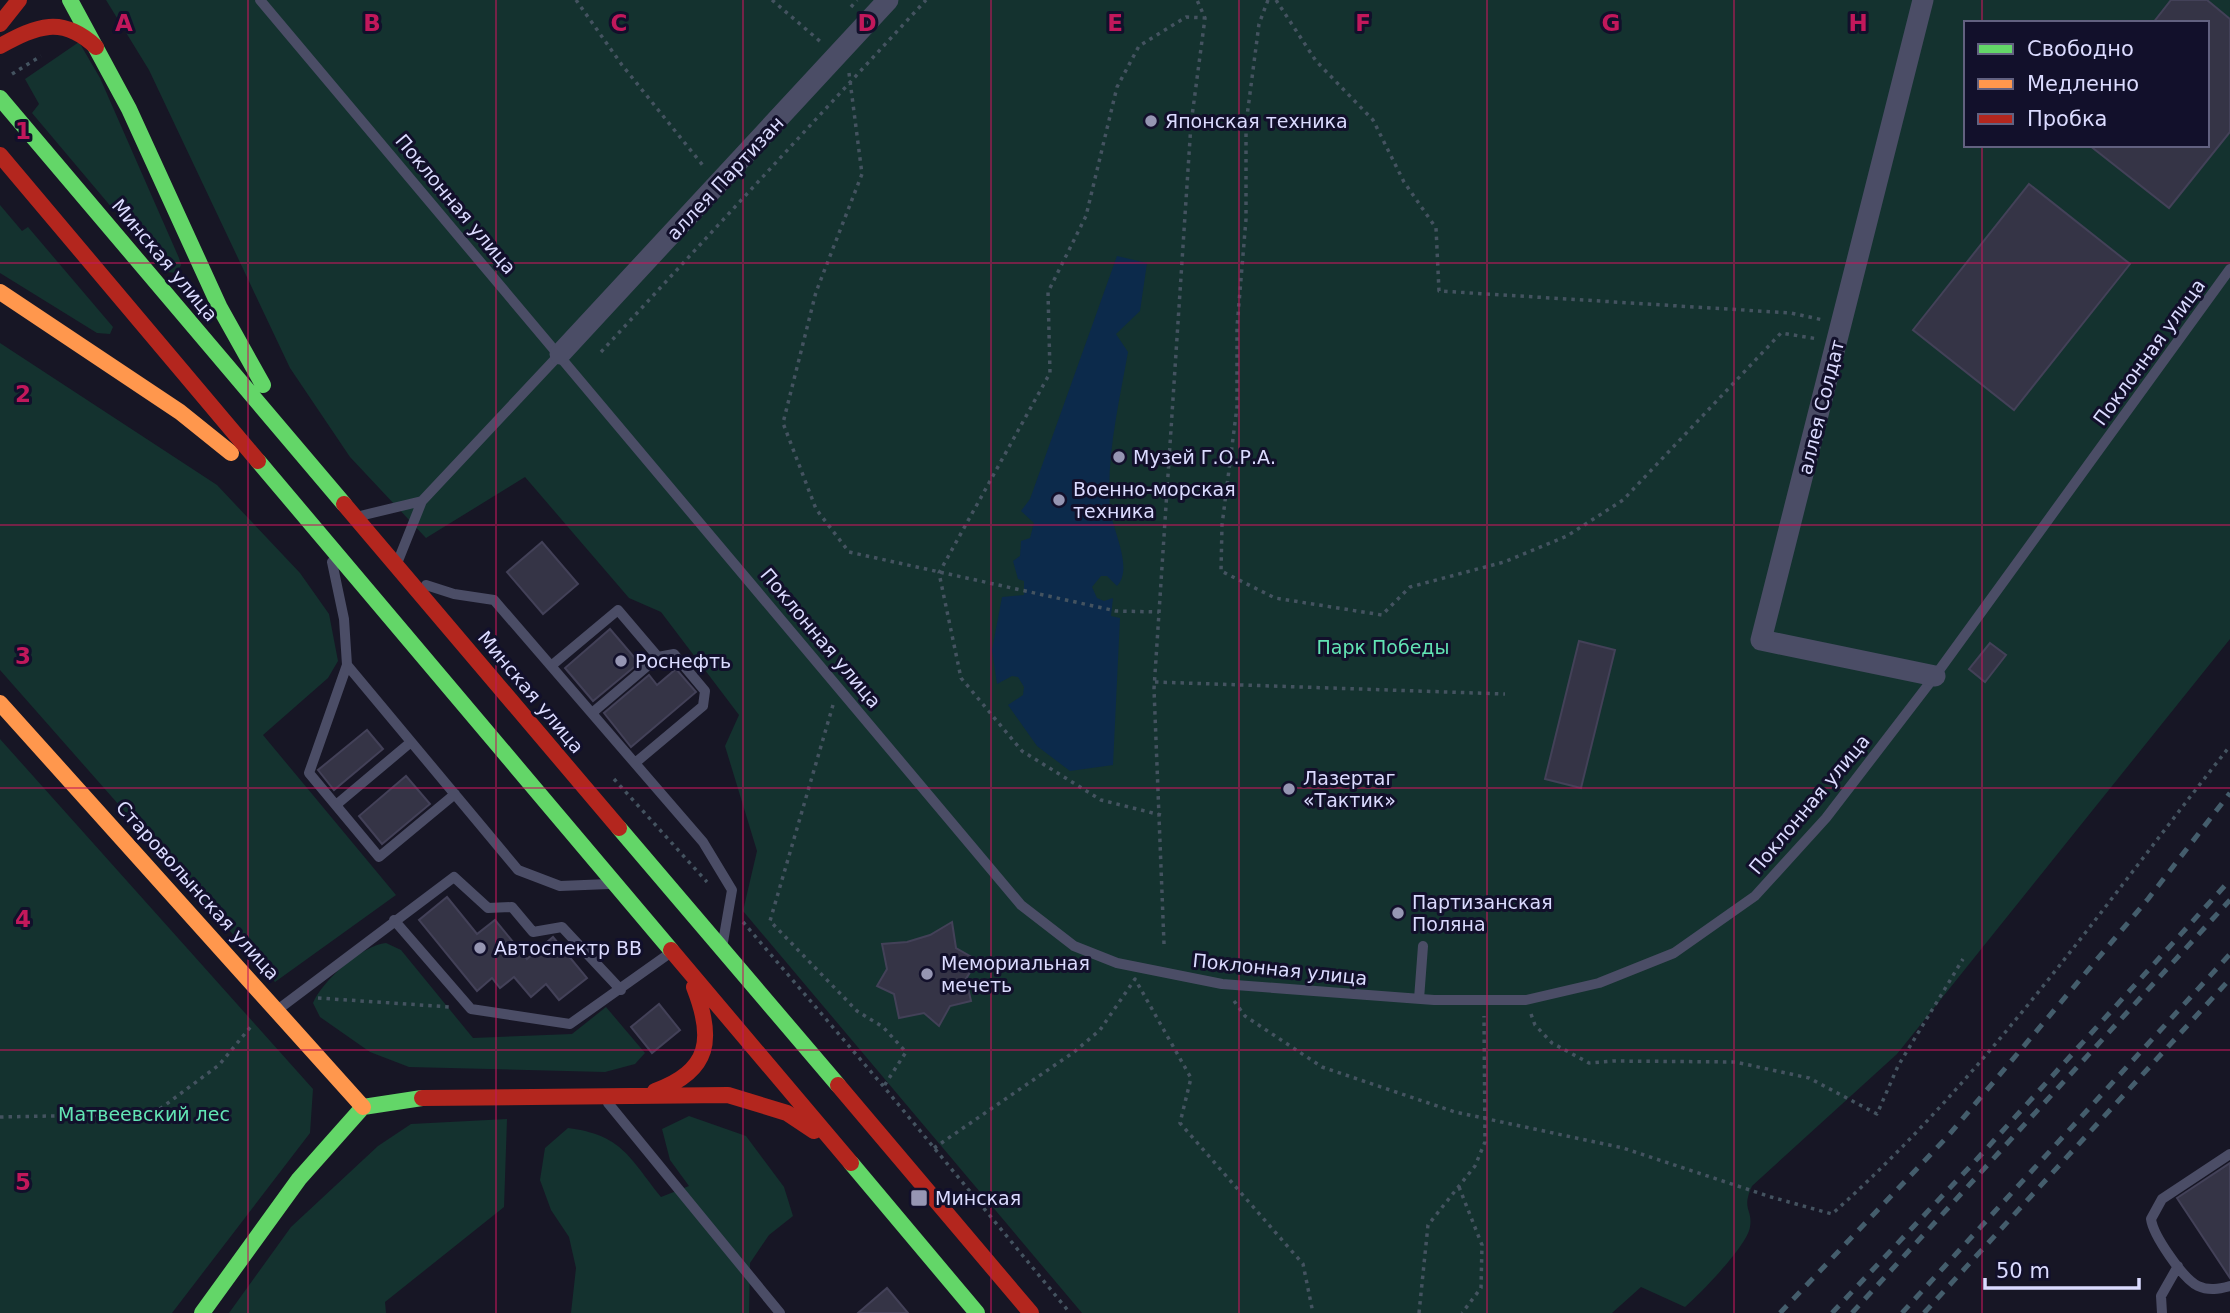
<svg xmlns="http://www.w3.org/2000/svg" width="2230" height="1313" viewBox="0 0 2230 1313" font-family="'DejaVu Sans',sans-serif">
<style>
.green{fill:#14322f;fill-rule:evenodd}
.water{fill:#0c2a4b}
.building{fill:#353446;stroke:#434158;stroke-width:2}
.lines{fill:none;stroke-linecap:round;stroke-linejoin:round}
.path{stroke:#445360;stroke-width:3.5;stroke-dasharray:3.5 5;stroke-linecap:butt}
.lane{stroke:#4b4d66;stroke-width:10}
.street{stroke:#4b4d66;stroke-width:21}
.fast{stroke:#63d668;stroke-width:16}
.slow{stroke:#ff974d;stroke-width:16}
.jam{stroke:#b3261e;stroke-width:16}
.rail{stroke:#445d6c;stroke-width:5;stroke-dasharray:10 9;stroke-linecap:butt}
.grid{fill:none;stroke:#c2185b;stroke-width:2;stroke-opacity:0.55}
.poi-dot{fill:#9696b3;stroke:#12102b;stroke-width:2.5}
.labels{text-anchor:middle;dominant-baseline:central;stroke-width:6;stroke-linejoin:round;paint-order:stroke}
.poi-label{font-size:19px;fill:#dbdbff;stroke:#12102b;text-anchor:start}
.street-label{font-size:19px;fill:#dbdbff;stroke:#12102b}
.park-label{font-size:19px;fill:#62e4b4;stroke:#12102b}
.grid-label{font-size:23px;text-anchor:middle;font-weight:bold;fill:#c2185b;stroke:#12102b;stroke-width:6;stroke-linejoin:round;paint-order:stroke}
</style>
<rect width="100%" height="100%" fill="#171625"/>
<!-- green -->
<path class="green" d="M 106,0 L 2230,0 L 2230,639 L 1897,1054 L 1752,1186 C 1741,1210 1753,1209 1750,1227 C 1747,1246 1701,1293 1685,1307 L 1641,1287 L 1612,1313 L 1082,1313 L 743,911 L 757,851 L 725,746 L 739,715 L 661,612 L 629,598 L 525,477 L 426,538 L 350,457 L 290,368 L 149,70 ZM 1966,23 L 2207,23 L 2207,145 L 1966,145 Z
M 79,42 L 100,78 L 179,258 L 181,265 L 177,273 L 166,272 L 32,113 L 39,104 L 25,79 Z
M 0,205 L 22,231 L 28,227 L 113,327 L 110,334 L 97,333 L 0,273 Z
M 0,343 L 217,485 L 300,573 L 329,614 L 338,661 L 328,678 L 263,735 L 396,895 L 275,982 L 0,670 Z
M 0,739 L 313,1089 L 310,1133 L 172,1313 L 0,1313 Z
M 386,943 L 401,950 L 473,1038 L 572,1034 L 606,1007 L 645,1053 L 635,1064 L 605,1072 L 409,1067 L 370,1052 L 320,1017 L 313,1003 C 322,981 362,945 386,943 Z
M 689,1116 L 746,1136 L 784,1187 L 793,1216 L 769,1235 L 750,1263 L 749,1313 L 571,1313 L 576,1268 L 569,1237 L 551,1210 L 540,1180 L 545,1148 L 568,1128 C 622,1135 629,1157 661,1197 L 689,1186 L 670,1160 L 662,1129 Z
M 507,1119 L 504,1207 L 385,1302 L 386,1313 L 229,1313 L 291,1227 L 378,1146 L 411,1124 Z"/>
<!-- water -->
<path class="water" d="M 1117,256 L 1147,263 L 1140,311 L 1116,334 L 1128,352 C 1119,403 1106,457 1110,508 C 1112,530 1134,568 1117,586 L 1107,576 L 1101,576 L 1092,587 L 1097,598 L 1104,601 L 1113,598 L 1111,616 L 1120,618 L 1113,765 L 1070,771 L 1037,746 L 1008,705 L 1023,695 L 1024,687 L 1018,677 L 1012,676 L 997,684 L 992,650 L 1002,597 L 1024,595 L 1024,581 L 1018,579 L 1013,561 L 1020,556 L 1021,541 L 1030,538 L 1034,523 L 1021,511 L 1030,499 Z"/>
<!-- building -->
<path class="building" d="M 2171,0 L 2207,0 L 2230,19 L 2230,132 L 2169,208 L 2089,145 L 2207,145 L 2207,23 L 2153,23 Z
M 2029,184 L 2130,264 L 2014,410 L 1913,330 Z
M 542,542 L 578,584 L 543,614 L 507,572 Z
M 610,629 L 639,663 L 593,701 L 565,668 Z
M 1579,641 L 1615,650 L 1581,788 L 1545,779 Z
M 1990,643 L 2006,655 L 1985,682 L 1969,669 Z
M 676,669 L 696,692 L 631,747 L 604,713 L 649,675 L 657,685 Z
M 367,730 L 383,749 L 334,790 L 318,770 Z
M 406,776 L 430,804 L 382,844 L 359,816 Z
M 447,897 L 477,934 L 495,920 L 527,959 L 553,937 L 587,978 L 559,1000 L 546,984 L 531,997 L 514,977 L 500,988 L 492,978 L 477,991 L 419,920 Z
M 952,922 L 956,948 L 977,960 L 966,979 L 971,1001 L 950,1006 L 939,1026 L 924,1013 L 899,1018 L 894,994 L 877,986 L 887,969 L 882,944 L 907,942 L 930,935 Z
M 659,1004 L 680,1030 L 652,1053 L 631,1027 Z
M 2230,1163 L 2230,1278 L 2177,1198 Z
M 887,1288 L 908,1313 L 858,1313 Z"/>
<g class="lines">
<!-- path -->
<path class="path" d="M 576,0 L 622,65 L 705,168
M 772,0 L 822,43
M 1268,0 L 1259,24 L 1246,124 L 1246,219 L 1237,327 L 1237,407 L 1222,525 L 1221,571 L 1275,598 L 1382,615 L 1410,587 L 1504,562 L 1567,536 L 1623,500 L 1781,333 L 1818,339
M 1276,0 L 1316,61 L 1373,120 L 1404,182 L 1436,228 L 1439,291 L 1791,313 L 1823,320
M 851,7 L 857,0
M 849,73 L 862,174 L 816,292 L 783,423 L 816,509 L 849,552 L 1116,611 L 1159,612
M 12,74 L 41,56
M 601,352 L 926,0
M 1155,682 L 1505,694
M 833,705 L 770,921 L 857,1011 L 883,1027 L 906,1052 L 884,1086
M 614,779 L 707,882
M 1161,815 L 1101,800 L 1022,751 L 961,678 L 939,573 L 1050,373 L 1048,292 L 1086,216 L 1117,87 L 1139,46 L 1186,17 L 1205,18
M 743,922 L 884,1087 L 1070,1313
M 1164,944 L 1154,689 L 1191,124 L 1205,18 L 1197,0
M 318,998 L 450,1007
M 1234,1001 L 1245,1016 L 1322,1067 L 1455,1112 L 1623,1148 L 1771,1197 L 1832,1214 C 1985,1078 2103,906 2230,746
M 1531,1014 L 1535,1025 L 1552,1043 L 1589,1063 L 1613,1061 L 1735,1062 L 1809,1078 L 1877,1114 L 1898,1066 L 1963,959
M 0,1117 L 153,1114 L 219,1065 L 253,1024
M 934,1148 L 1074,1052 L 1100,1030 L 1135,979 L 1191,1078 L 1180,1123 L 1303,1264 L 1313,1313
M 1459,1187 L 1482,1245 L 1481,1288 L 1462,1313
M 1419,1313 L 1428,1225 L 1475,1166 L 1485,1142 L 1484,1016"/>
<!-- lane -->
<path class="lane" d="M 260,0 L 1021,905 L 1074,946 L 1117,963 L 1222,984 L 1434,1000 L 1526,1000 L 1599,983 L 1674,953 L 1755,896 L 1826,818 L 1935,676 L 2230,269
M 360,516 L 422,501
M 398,561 L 422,501 L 560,354
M 332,562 L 344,619 L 347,665 L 309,773 L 379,857 L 455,794
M 426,585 L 454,594 L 494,600 L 703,842 L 732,890 L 723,942
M 347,665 L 518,870 L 560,886 L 609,884
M 551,666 L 618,610 L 658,657
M 592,713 L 658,657 L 674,654 L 705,691 L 703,706 L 635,763
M 336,805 L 411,742
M 394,920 L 471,1009 L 570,1024 L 670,953
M 1419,999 L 1423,946
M 280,1008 L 454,877 L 488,908 L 512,907 L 533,932 L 562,927 L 621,990
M 608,1103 L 780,1313
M 2230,1154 L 2162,1199 L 2151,1219 C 2153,1235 2183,1279 2198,1286 C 2209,1291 2219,1289 2230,1286
M 2162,1313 L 2161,1296 L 2178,1266"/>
<!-- street -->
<path class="street" d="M 1923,0 L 1761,640 L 1935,676
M 560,354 L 888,0"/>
<!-- fast -->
<path class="fast" d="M 70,0 L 129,109 L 220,308 L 263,385
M 0,98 L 344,504
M 258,461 L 671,950
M 619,828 L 838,1085
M 851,1163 L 977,1313
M 202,1313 L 299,1179 L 363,1107 L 422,1098"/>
<!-- slow -->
<path class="slow" d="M 0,292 L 180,412 L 231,453
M 0,703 L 363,1107"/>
<!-- jam -->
<path class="jam" d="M 0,24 L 19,0
M 0,46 C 37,26 62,15 96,47
M 0,155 L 258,461
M 344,504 L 619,828
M 671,950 L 851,1163
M 838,1085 L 1031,1313
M 655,1091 C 711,1071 714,1038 694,987
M 422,1098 L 728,1095 L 787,1113 L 814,1131"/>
<!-- rail -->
<path class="rail" d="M 1780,1313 L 1948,1136 L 2148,899 L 2230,793
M 1832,1313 L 1978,1158 L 2230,880
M 1852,1313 L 2230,900
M 1902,1313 L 2230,954
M 1924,1313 L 2230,979"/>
</g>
<!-- grid -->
<path class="grid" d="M 248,0 L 248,1313M 496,0 L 496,1313M 743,0 L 743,1313M 991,0 L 991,1313M 1239,0 L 1239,1313M 1487,0 L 1487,1313M 1734,0 L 1734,1313M 1982,0 L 1982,23M 1982,145 L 1982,1313M 0,263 L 2230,263M 0,525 L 2230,525M 0,788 L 2230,788M 0,1050 L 2230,1050"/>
<!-- markers -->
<g class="poi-dot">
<circle cx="1151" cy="121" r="7"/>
<circle cx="1119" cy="457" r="7"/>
<circle cx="1059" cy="500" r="7"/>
<circle cx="621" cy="661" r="7"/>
<circle cx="1289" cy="789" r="7"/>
<circle cx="1398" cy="913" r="7"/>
<circle cx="480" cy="948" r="7"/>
<circle cx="927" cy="974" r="7"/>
<rect x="910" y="1189" width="18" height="18" rx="3.5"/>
</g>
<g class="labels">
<!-- poi labels -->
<g class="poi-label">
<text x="1165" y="121">Японская техника</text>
<text x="1133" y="457">Музей Г.О.Р.А.</text>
<text x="1073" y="489">Военно-морская<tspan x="1073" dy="22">техника</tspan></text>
<text x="635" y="661">Роснефть</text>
<text x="1303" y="778">Лазертаг<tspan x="1303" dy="22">«Тактик»</tspan></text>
<text x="1412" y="902">Партизанская<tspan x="1412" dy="22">Поляна</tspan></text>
<text x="494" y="948">Автоспектр ВВ</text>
<text x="941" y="963">Мемориальная<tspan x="941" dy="22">мечеть</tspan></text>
<text x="935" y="1198">Минская</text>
</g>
<!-- street labels -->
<g class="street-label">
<text transform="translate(725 178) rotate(-47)">аллея Партизан</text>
<text transform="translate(456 204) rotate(50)">Поклонная улица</text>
<text transform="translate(165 260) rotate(50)">Минская улица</text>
<text transform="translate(2149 352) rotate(-54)">Поклонная улица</text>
<text transform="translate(1821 407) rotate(-76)">аллея Солдат</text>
<text transform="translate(821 638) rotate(50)">Поклонная улица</text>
<text transform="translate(531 692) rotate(50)">Минская улица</text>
<text transform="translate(1809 804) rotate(-50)">Поклонная улица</text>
<text transform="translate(198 890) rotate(48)">Староволынская улица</text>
<text transform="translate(1280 969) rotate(6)">Поклонная улица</text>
</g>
<!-- park labels -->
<g class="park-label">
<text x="1383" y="647">Парк Победы</text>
<text x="144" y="1114">Матвеевский лес</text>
</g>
</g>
<g class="grid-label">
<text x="124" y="31">A</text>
<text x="372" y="31">B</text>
<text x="619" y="31">C</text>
<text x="867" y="31">D</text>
<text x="1115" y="31">E</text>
<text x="1363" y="31">F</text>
<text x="1611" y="31">G</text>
<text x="1858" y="31">H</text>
<text x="23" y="139">1</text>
<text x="23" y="402">2</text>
<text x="23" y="664">3</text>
<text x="23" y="927">4</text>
<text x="23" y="1190">5</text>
</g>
<!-- legend -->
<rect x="1964" y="21" width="245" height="126" fill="#12102b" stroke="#626180" stroke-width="2"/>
<rect x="1978" y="44" width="35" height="10" fill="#63d668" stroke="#626180" stroke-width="2"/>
<text x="2027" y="56" font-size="21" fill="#dbdbff">Свободно</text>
<rect x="1978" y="79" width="35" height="10" fill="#ff974d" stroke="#626180" stroke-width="2"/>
<text x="2027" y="91" font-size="21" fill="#dbdbff">Медленно</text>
<rect x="1978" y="114" width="35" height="10" fill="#b3261e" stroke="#626180" stroke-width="2"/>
<text x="2027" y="126" font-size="21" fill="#dbdbff">Пробка</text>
<!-- scale -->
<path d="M1985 1278v10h154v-10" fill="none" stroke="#dbdbff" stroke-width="3.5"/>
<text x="1996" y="1278" font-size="21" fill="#dbdbff" stroke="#12102b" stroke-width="5" paint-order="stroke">50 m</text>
</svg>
